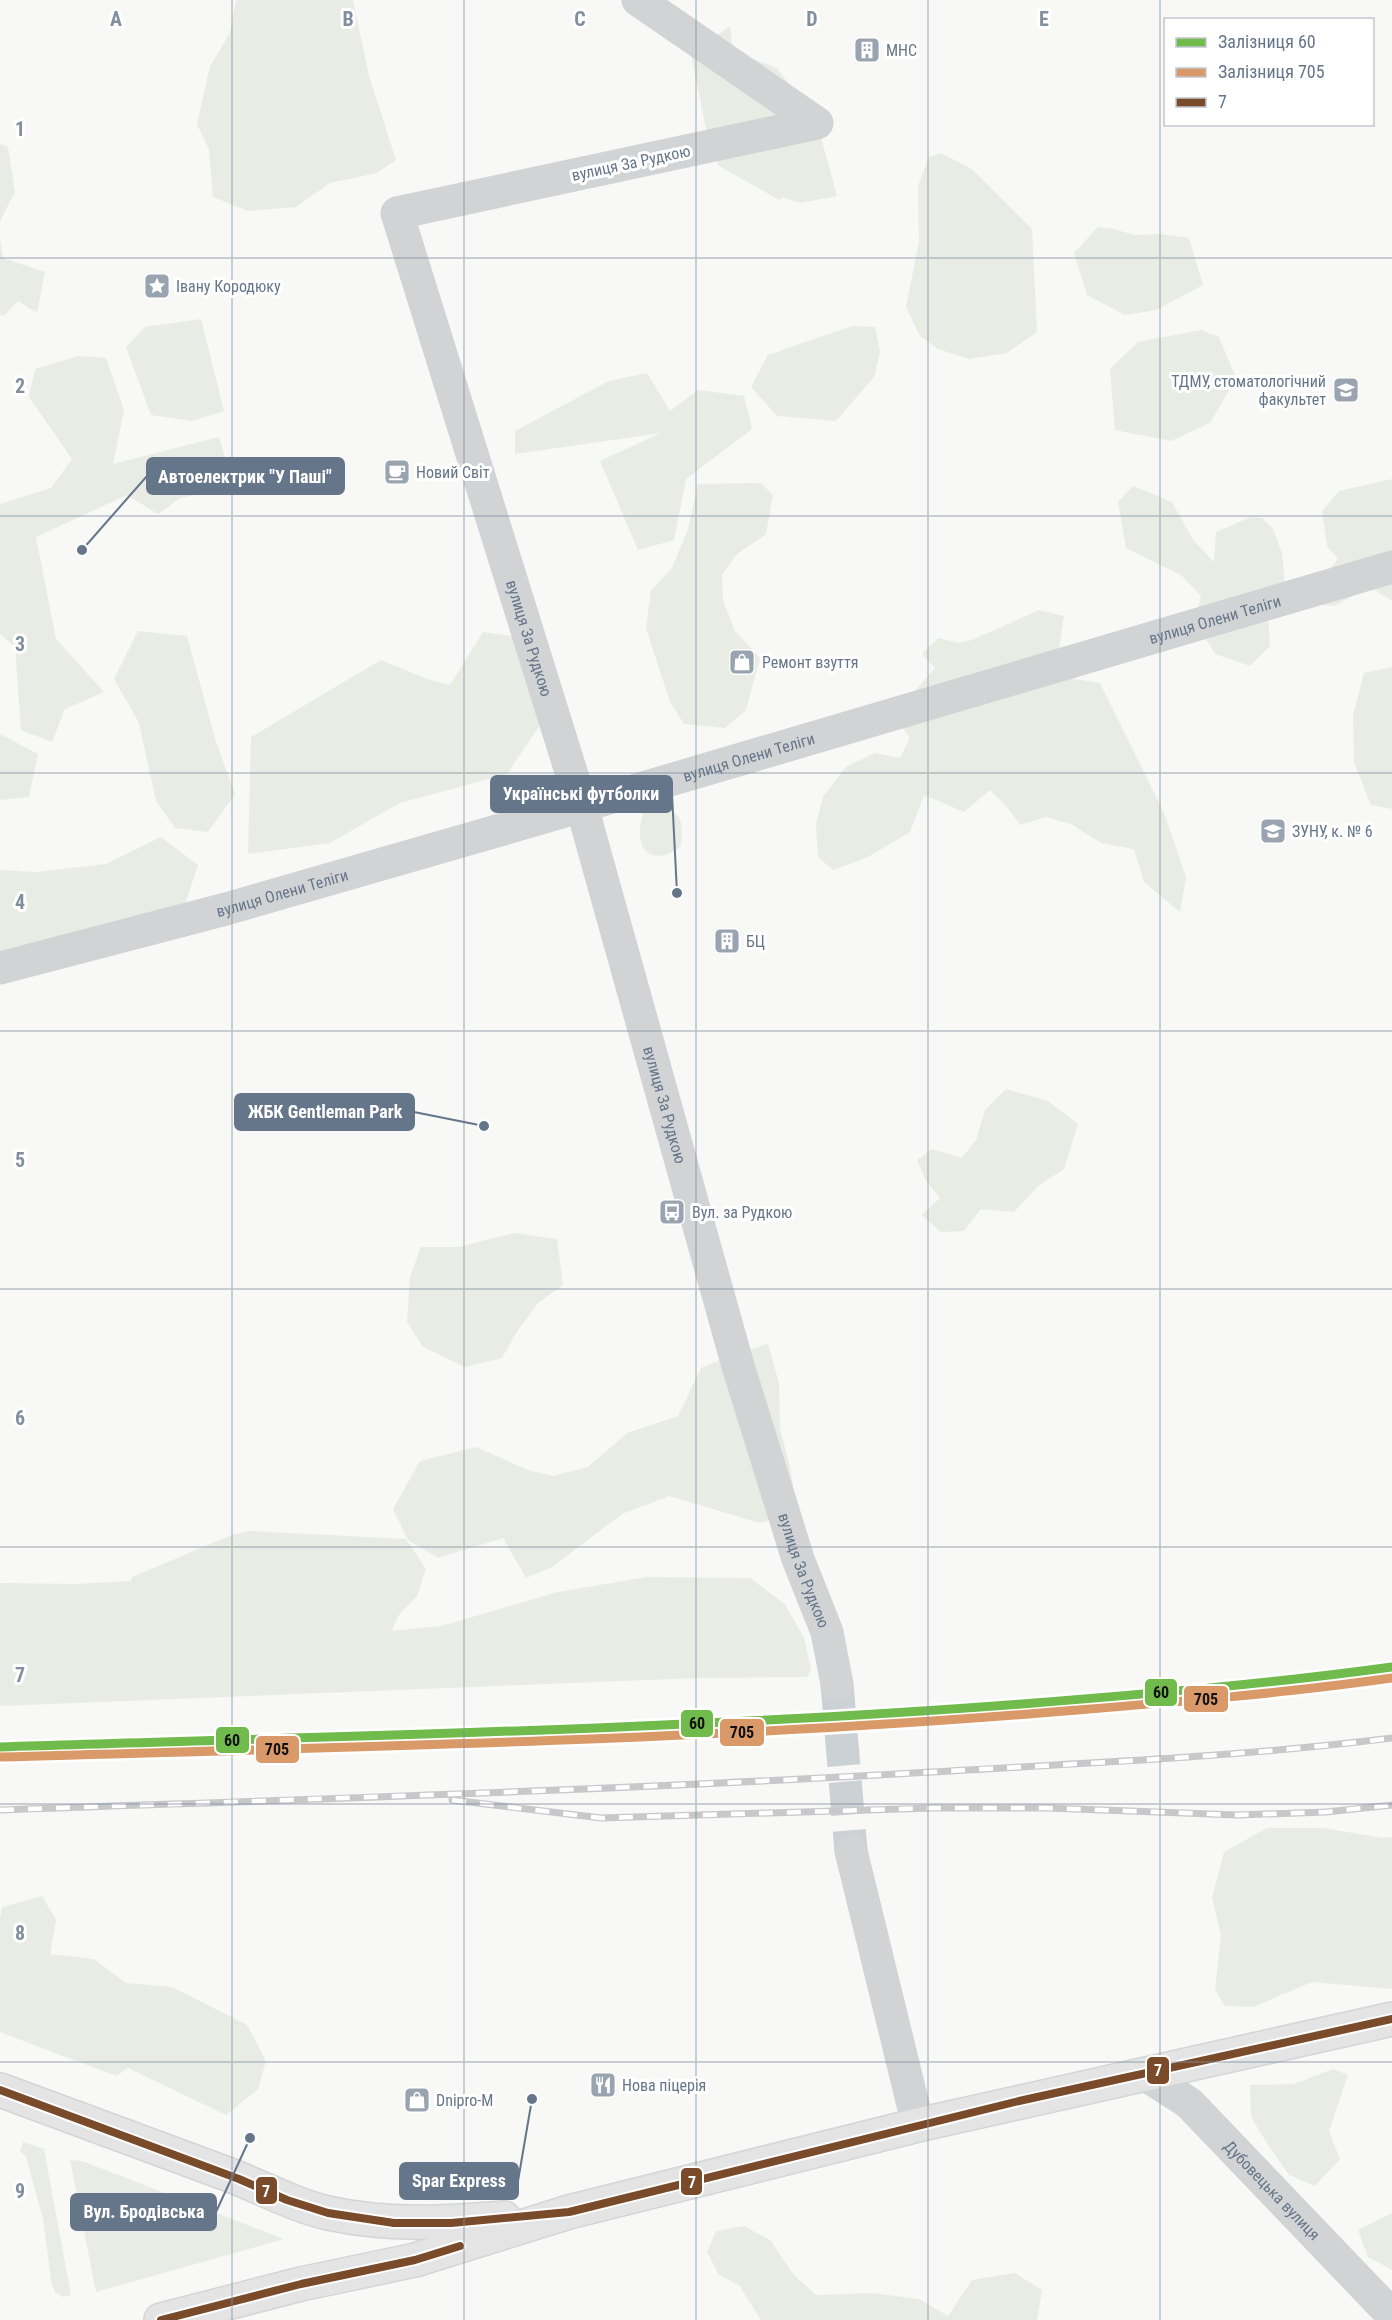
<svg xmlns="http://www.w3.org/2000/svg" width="1392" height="2320" viewBox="0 0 1392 2320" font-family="'Roboto Condensed',sans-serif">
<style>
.green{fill:#e8ece5}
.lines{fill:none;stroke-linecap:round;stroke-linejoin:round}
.street-tunnel{stroke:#ccd1d6;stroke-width:33;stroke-dasharray:33 16;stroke-linecap:butt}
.primary-casing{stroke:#d4d5d6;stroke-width:36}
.street{stroke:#d2d3d4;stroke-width:33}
.primary{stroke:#e4e4e5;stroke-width:33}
.rail-casing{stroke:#c8c8ca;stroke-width:7}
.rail{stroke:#fff;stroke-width:4.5;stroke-dasharray:14;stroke-linecap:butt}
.bus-1-casing{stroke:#fff;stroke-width:12}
.bus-1{stroke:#7a4b2a;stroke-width:8}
.rail-1-casing{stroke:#fff;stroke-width:14}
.rail-2-casing{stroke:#fff;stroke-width:14}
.rail-1{stroke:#70bb4b;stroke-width:9}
.rail-2{stroke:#d99968;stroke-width:9}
.grid{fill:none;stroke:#828f9f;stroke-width:1.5;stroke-opacity:0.55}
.labels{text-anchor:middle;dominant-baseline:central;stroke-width:6;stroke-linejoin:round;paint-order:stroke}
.poi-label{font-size:16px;fill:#66768a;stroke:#fff;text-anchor:start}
.street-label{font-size:16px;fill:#66768a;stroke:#fff}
.grid-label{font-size:20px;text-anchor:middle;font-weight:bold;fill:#828f9f;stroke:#fff;stroke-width:6;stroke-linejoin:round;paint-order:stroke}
.leader{fill:none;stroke:#66768a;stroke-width:2}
.callout-dot{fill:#66768a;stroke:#fff;stroke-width:2}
.callout{fill:#66768a;stroke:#66768a;stroke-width:2}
.callout-label{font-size:18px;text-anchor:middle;font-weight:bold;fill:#fff}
.line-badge{stroke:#fff;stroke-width:2}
.badge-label{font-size:16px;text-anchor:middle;font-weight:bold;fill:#fff}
.pale-badge-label{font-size:16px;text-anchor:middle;font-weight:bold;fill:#111}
</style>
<rect width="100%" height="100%" fill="#f8f8f7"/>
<!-- green -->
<path class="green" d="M 236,0 L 353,0 L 369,76 L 396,160 L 377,173 L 330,183 L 296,207 L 248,211 L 213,197 L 209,150 L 197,124 L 210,66 L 230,33 Z
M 730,26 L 733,52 L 777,68 L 817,123 L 837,196 L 800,203 L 782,197 L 779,200 L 719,166 L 710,149 L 691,54 Z
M 0,144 L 8,147 L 15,192 L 0,221 Z
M 941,153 L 972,169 L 1032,229 L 1037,332 L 1007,353 L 969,359 L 938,349 L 920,336 L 906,307 L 919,242 L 918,186 L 929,157 Z
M 1098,227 L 1114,229 L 1134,235 L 1160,234 L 1189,238 L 1203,285 L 1156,310 L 1125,315 L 1087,295 L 1074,253 Z
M 0,238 L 3,258 L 45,272 L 37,313 L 18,301 L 4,316 L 0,315 Z
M 201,319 L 224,411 L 192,421 L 151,415 L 126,347 L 145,327 Z
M 852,326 L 875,327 L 880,352 L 874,377 L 836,421 L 777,416 L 751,387 L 768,355 Z
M 1201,330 L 1219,337 L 1236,378 L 1210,423 L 1171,441 L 1115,430 L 1110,369 L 1138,342 Z
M 78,356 L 106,358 L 124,410 L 113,464 L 219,437 L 234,487 L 180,498 L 158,514 L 127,495 L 36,537 L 56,639 L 104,692 L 65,709 L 52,742 L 21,730 L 15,647 L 0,634 L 0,504 L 51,488 L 72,459 L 29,397 L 35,369 Z
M 647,373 L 670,411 L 698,390 L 744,396 L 752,429 L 686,479 L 674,540 L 638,550 L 600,461 L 661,433 L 515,454 L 515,431 L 609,381 Z
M 1392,479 L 1392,601 L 1370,587 L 1334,606 L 1312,604 L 1318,583 L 1338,559 L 1327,546 L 1322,511 L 1339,491 Z
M 761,483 L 773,495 L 766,534 L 737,554 L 722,575 L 723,600 L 735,631 L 760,658 L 746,710 L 725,728 L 684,724 L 670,702 L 646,628 L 651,590 L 672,568 L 688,529 L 698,484 Z
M 1133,486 L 1172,502 L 1193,540 L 1214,562 L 1216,532 L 1251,517 L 1262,518 L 1273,529 L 1282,553 L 1285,584 L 1268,612 L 1270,646 L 1250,666 L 1215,654 L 1195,621 L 1201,596 L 1181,575 L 1126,548 L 1118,502 Z
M 1039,610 L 1064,616 L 1055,676 L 1100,683 L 1164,813 L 1186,877 L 1180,912 L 1144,882 L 1134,849 L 1101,843 L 1071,824 L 1046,817 L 1020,825 L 1006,806 L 990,790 L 964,812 L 924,795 L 910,832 L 868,857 L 833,870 L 818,857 L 816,824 L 823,797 L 846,767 L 875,753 L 900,758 L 910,738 L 896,719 L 914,692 L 935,668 L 922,654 L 938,638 L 958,643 L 972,640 Z
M 138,631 L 187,636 L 216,742 L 235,794 L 208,832 L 175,828 L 156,801 L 139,723 L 114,679 Z
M 483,632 L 548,641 L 548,713 L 507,774 L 400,803 L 330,843 L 248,854 L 251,737 L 381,660 L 427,679 L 450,685 Z
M 1392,667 L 1392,809 L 1371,805 L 1354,762 L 1353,715 L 1364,673 Z
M 0,734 L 38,754 L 29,797 L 0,800 Z
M 655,806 C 683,812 683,819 681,846 C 669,857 647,862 641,842 C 638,833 641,822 643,812 Z
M 161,837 L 198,865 L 181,916 L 0,960 L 0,870 L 36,872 L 106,864 Z
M 1006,1089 L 1048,1101 L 1078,1124 L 1064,1169 L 1038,1186 L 1014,1212 L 981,1209 L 964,1231 L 941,1232 L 922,1215 L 940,1198 L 926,1181 L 917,1160 L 932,1149 L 962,1158 L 976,1140 L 985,1110 Z
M 514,1233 L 557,1239 L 563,1285 L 538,1303 L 516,1333 L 502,1358 L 465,1367 L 423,1347 L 407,1322 L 410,1277 L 421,1247 L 459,1247 Z
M 768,1344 L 779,1383 L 780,1429 L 790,1467 L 797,1512 L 760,1523 L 669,1496 L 622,1514 L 552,1567 L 526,1578 L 503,1538 L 438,1558 L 408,1540 L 393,1509 L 420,1461 L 476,1447 L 528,1470 L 553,1476 L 588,1467 L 627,1433 L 678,1416 L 701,1368 L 732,1355 Z
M 249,1531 L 406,1539 L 426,1569 L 417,1596 L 399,1615 L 391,1631 L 441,1626 L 558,1592 L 647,1577 L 750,1578 L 785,1604 L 804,1638 L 811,1669 L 807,1677 L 697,1678 L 0,1706 L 0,1583 L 77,1584 L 131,1581 L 132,1577 L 232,1535 Z
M 1267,1828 L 1323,1828 L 1383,1838 L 1392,1837 L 1392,1989 L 1312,1982 L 1253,2007 L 1225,2006 L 1215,1990 L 1221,1935 L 1212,1898 L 1224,1852 Z
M 42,1896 L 56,1920 L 50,1954 L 94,1959 L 126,1983 L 172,1987 L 247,2025 L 266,2061 L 258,2089 L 226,2115 L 128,2068 L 116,2076 L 0,2032 L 0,1918 L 2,1907 Z
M 1333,2069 L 1348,2075 L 1329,2131 L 1340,2159 L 1315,2186 L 1289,2175 L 1268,2145 L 1251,2117 L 1250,2085 L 1294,2084 Z
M 23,2142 L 44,2149 L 71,2295 L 63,2297 L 56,2293 L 52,2286 L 43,2219 L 26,2157 L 20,2151 Z
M 70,2160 L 82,2161 L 284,2239 L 96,2292 Z
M 1392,2213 L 1392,2270 L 1368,2257 L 1358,2230 Z
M 744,2226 L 770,2240 L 794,2275 L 816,2295 L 872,2293 L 919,2299 L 948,2316 L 972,2280 L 1015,2273 L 1042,2290 L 1037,2320 L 761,2320 L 739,2285 L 719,2275 L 707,2252 L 716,2231 Z"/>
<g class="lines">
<!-- street-tunnel -->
<path class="street-tunnel" d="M 837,1684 L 851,1851"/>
<defs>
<path id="primary" d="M 0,2090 C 77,2119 154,2147 230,2175 C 263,2188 294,2205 328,2213 C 387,2226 445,2223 504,2218
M 161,2320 L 301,2284 L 415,2260 L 569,2212 L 918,2125 L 1392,2019"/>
</defs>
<!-- primary casing -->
<use href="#primary" class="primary-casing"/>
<!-- street -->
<g class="street">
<path id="s1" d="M 638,0 L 817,123 L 397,213 L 582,807 L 738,1366 L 798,1559 L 827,1632 L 837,1684"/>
<path id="s2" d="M 0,968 L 226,909 L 538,819 L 1392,567"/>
<path d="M 851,1851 L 918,2125"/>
<path id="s3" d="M 1144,2074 L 1189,2103 L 1392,2315"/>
</g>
<!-- primary -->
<use href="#primary" class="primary"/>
<defs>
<path id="rail" d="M 452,1800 L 601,1818 L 933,1808 L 1048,1808 L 1237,1815 L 1326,1812 L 1392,1805
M 0,1810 C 310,1799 621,1790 931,1772 C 1085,1763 1239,1757 1392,1738"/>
</defs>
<!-- rail casing -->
<use href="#rail" class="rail-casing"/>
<!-- rail -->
<use href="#rail" class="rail"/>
<defs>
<path id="bus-1" d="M 0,2090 L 239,2179 L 287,2200 L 328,2213 L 394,2223 L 451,2223 L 569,2212 L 1019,2101 L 1392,2019
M 161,2320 L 301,2284 L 415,2260 L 460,2246"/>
</defs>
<!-- bus-1 casing -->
<use href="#bus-1" class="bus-1-casing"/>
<!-- bus-1 -->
<use href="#bus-1" class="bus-1"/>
<defs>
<path id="rail-1" d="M 0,1747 C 341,1736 682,1730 1022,1704 C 1146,1694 1269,1684 1392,1667"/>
<path id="rail-2" d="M 0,1757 C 344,1747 687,1741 1029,1714 C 1150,1704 1272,1695 1392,1678"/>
</defs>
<!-- rail-1 casing -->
<use href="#rail-1" class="rail-1-casing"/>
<!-- rail-2 casing -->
<use href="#rail-2" class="rail-2-casing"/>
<!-- rail-1 -->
<use href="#rail-1" class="rail-1"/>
<!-- rail-2 -->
<use href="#rail-2" class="rail-2"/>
</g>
<!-- grid -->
<path class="grid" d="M 232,0 L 232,2320M 464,0 L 464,2320M 696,0 L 696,2320M 928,0 L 928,2320M 1160,0 L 1160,2320M 0,258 L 1392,258M 0,516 L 1392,516M 0,773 L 1392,773M 0,1031 L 1392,1031M 0,1289 L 1392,1289M 0,1547 L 1392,1547M 0,1804 L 1392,1804M 0,2062 L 1392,2062"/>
<!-- icons -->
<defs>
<symbol id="building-square" viewBox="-11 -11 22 22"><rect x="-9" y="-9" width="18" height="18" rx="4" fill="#99a4b0" stroke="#fff"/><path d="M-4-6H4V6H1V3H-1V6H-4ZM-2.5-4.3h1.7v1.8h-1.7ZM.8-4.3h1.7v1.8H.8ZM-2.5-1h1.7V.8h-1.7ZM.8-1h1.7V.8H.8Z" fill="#fff"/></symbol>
<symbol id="sight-square" viewBox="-11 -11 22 22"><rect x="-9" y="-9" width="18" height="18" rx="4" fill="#99a4b0" stroke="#fff"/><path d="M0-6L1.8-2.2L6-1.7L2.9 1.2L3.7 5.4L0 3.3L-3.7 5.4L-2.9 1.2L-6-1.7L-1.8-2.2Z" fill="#fff"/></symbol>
<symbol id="university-square" viewBox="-11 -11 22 22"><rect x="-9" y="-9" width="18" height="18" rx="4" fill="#99a4b0" stroke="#fff"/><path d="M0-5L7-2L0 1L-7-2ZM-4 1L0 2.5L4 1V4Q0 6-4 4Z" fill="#fff"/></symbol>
<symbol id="cafe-square" viewBox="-11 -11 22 22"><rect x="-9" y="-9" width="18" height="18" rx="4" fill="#99a4b0" stroke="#fff"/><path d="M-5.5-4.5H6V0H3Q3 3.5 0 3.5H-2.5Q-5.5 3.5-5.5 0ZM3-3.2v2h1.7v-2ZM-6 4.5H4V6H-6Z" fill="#fff"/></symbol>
<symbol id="shop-square" viewBox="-11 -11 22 22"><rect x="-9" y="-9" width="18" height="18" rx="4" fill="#99a4b0" stroke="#fff"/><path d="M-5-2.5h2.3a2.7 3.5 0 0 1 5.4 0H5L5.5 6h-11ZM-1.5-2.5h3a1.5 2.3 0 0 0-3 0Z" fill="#fff"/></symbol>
<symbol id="bus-square" viewBox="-11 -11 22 22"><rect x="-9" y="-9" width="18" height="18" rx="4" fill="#99a4b0" stroke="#fff"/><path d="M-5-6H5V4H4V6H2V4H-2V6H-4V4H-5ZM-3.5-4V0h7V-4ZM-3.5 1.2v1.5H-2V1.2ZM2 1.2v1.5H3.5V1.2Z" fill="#fff"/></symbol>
<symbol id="restaurant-square" viewBox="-11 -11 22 22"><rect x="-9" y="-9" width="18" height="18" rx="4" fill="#99a4b0" stroke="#fff"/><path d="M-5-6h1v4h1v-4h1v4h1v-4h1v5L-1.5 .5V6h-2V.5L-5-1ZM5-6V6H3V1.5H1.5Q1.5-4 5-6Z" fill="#fff"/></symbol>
</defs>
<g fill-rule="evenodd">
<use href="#building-square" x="852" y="35" width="30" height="30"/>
<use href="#sight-square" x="142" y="271" width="30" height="30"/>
<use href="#university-square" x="1331" y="375" width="30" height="30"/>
<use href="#cafe-square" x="382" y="457" width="30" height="30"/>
<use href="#shop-square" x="727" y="647" width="30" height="30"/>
<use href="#university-square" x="1258" y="816" width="30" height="30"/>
<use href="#building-square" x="712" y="926" width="30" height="30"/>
<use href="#bus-square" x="657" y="1197" width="30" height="30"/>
<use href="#restaurant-square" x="588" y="2070" width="30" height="30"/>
<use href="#shop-square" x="402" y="2085" width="30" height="30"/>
</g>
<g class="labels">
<!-- poi labels -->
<g class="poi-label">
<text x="886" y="50">МНС</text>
<text x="176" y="286">Івану Кородюку</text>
<text x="1326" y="381" text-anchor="end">ТДМУ, стоматологічний<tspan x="1326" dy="18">факультет</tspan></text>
<text x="416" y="472">Новий Світ</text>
<text x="762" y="662">Ремонт взуття</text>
<text x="1292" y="831">ЗУНУ, к. № 6</text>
<text x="746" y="941">БЦ</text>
<text x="692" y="1212">Вул. за Рудкою</text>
<text x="622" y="2085">Нова піцерія</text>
<text x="436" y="2100">Dnipro-M</text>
</g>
<!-- street labels -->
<g class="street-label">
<text transform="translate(631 163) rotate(-12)">вулиця За Рудкою</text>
<text stroke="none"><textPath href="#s2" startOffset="1264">вулиця Олени Теліги</textPath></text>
<text stroke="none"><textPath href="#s1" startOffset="1092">вулиця За Рудкою</textPath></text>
<text stroke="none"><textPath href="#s2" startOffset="778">вулиця Олени Теліги</textPath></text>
<text stroke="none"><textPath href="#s2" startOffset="292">вулиця Олени Теліги</textPath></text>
<text stroke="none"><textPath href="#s1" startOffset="1578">вулиця За Рудкою</textPath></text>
<text stroke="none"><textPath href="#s1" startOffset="2064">вулиця За Рудкою</textPath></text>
<text stroke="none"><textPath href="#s3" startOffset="174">Дубовецька вулиця</textPath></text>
</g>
</g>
<g class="grid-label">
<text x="116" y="26">A</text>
<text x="348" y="26">B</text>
<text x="580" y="26">C</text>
<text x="812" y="26">D</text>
<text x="1044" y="26">E</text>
<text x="20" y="136">1</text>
<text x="20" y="393">2</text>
<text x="20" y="651">3</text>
<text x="20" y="909">4</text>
<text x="20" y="1167">5</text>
<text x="20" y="1425">6</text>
<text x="20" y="1682">7</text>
<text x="20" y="1940">8</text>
<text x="20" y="2198">9</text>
</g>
<!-- callouts -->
<path class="leader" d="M82 550L147 476M677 893L672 794M484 1126L414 1112M532 2099L518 2181M250 2138L216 2212"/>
<g class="callout-dot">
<circle cx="82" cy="550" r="6"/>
<circle cx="677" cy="893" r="6"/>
<circle cx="484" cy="1126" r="6"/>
<circle cx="532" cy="2099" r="6"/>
<circle cx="250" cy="2138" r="6"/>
</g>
<g class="callout">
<rect x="147" y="458" width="197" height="36" rx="6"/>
<rect x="491" y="776" width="181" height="36" rx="6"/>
<rect x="235" y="1094" width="179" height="36" rx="6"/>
<rect x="400" y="2163" width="118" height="36" rx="6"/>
<rect x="71" y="2194" width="145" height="36" rx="6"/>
</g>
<g class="callout-label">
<text x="245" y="483">Автоелектрик "У Паші"</text>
<text x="581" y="800">Українські футболки</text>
<text x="325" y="1118">ЖБК Gentleman Park</text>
<text x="459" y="2187">Spar Express</text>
<text x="144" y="2218">Вул. Бродівська</text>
</g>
<g class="line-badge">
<rect x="1144" y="1678" width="34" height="29" rx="6" fill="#70bb4b"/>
<rect x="1183" y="1685" width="46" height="28" rx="6" fill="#d99968"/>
<rect x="680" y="1709" width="34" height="29" rx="6" fill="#70bb4b"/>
<rect x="719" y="1718" width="46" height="29" rx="6" fill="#d99968"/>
<rect x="215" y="1726" width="35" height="28" rx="6" fill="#70bb4b"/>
<rect x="255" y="1735" width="45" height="29" rx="6" fill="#d99968"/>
<rect x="1146" y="2056" width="24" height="29" rx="6" fill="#7a4b2a"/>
<rect x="680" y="2167" width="23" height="29" rx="6" fill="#7a4b2a"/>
<rect x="255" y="2176" width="23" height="29" rx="6" fill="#7a4b2a"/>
</g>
<g class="badge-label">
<text x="1158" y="2076">7</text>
<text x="692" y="2188">7</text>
<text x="266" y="2197">7</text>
</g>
<g class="pale-badge-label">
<text x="1161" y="1698">60</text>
<text x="1206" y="1705">705</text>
<text x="697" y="1729">60</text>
<text x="742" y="1738">705</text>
<text x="232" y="1746">60</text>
<text x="277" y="1755">705</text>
</g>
<!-- legend -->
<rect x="1164" y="18" width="210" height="108" fill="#ffffff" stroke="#c2c8d0" stroke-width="1.5"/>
<rect x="1176" y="38" width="30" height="9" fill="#70bb4b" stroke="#c2c8d0" stroke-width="1.5"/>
<text x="1218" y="48" font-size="18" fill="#66768a">Залізниця 60</text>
<rect x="1176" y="68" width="30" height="9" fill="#d99968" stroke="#c2c8d0" stroke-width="1.5"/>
<text x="1218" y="78" font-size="18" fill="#66768a">Залізниця 705</text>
<rect x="1176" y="98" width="30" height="9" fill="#7a4b2a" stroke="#c2c8d0" stroke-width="1.5"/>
<text x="1218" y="108" font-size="18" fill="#66768a">7</text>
</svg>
